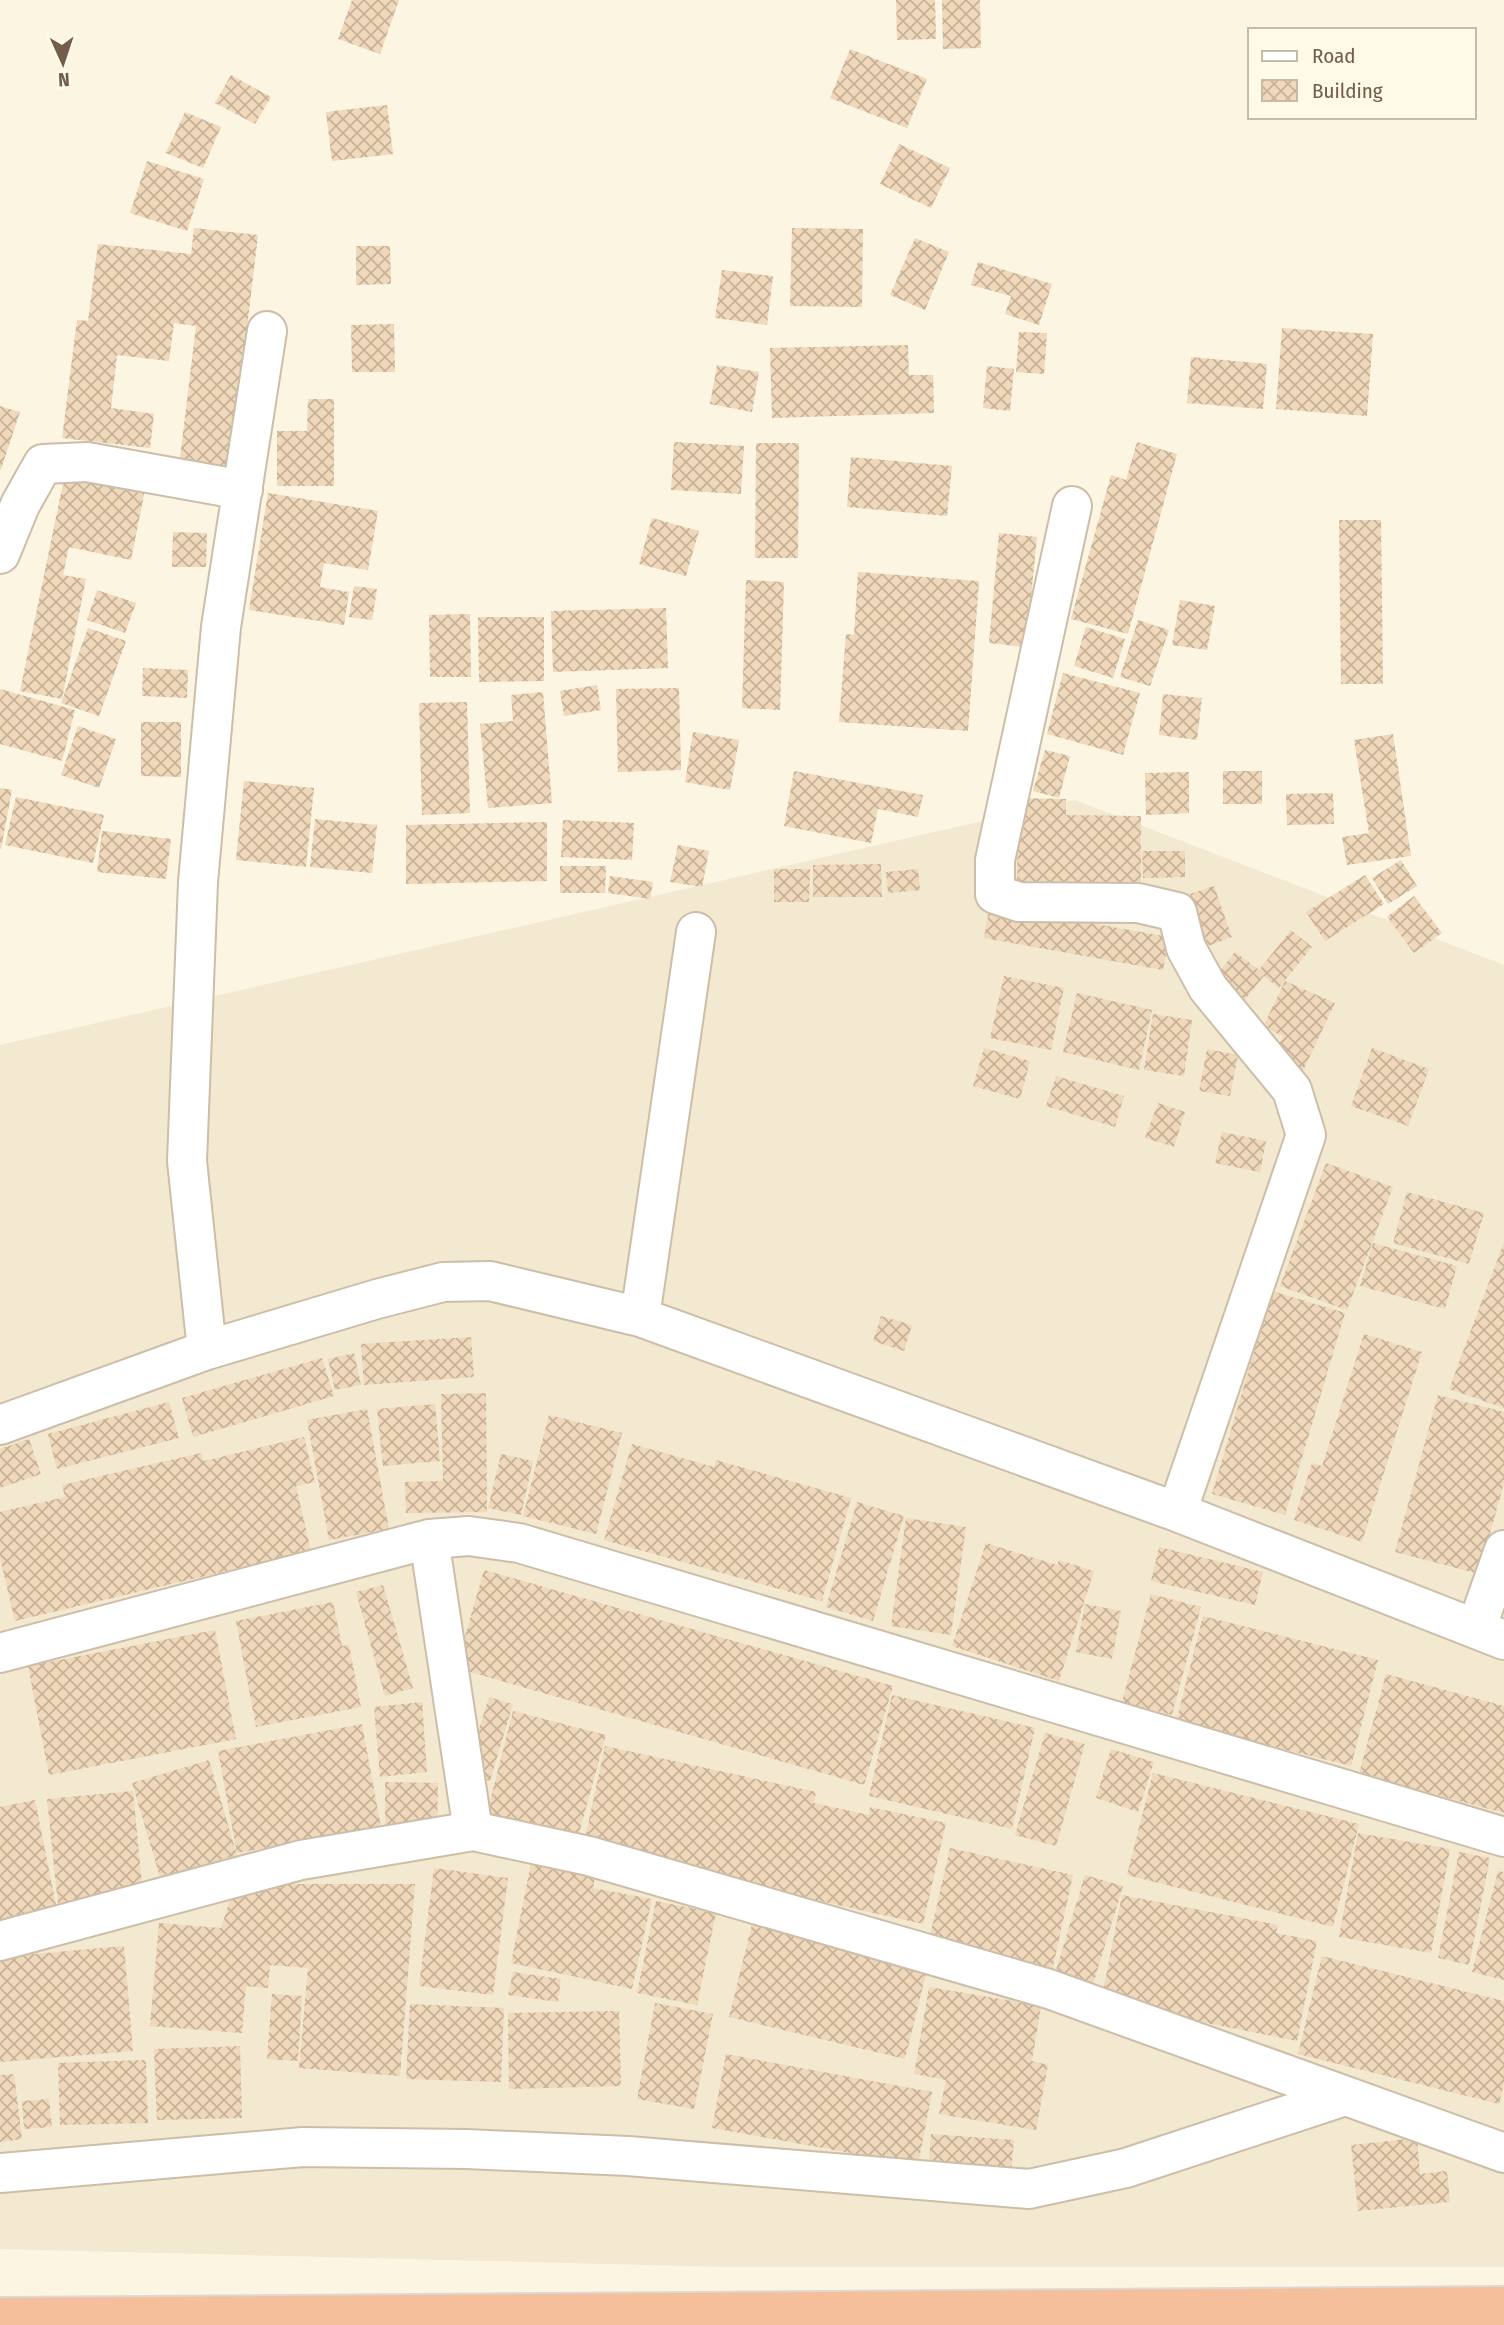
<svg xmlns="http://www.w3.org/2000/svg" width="1504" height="2325" viewBox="0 0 1504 2325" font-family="'Fira Sans Condensed',sans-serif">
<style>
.residential{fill:#f3e8d0}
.building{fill:url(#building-cross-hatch)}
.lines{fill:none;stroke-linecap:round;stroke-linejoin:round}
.minor-casing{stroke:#ccbea9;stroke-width:42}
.highway-casing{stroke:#ddd8d3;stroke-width:42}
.minor{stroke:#fff;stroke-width:38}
.highway{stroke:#f4bf9a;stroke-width:38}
</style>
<defs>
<pattern id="building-cross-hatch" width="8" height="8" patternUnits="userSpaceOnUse" patternTransform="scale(1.75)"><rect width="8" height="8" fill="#f0d8ba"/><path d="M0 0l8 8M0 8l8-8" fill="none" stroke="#c7b299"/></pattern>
</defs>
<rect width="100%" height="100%" fill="#fbf5e2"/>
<!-- residential -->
<path class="residential" d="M 1075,800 L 1504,965 L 1504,2267 L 728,2267 L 0,2249 L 0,1045 Z"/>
<!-- building -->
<path class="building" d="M 352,0 L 399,0 L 380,54 L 338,39 Z
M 896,0 L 935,0 L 936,39 L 897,40 Z
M 942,0 L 980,0 L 981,48 L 943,49 Z
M 850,49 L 927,79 L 907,128 L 830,98 Z
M 231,75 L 271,97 L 255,124 L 215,103 Z
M 387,105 L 393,154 L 332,161 L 326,112 Z
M 185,112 L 221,127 L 203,168 L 166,153 Z
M 899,144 L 950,168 L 931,208 L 880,184 Z
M 147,161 L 204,179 L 187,231 L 130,213 Z
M 194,228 L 258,235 L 230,472 L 179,466 L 196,326 L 174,323 L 169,361 L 117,355 L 111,408 L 154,414 L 150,448 L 62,438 L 77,320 L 88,321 L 98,244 L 191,254 Z
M 792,228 L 863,229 L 862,307 L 790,306 Z
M 915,238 L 949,252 L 925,310 L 890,295 Z
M 356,246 L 390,246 L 391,284 L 356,285 Z
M 978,262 L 1052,284 L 1039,325 L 1005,314 L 1011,296 L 971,285 Z
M 722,270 L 773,276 L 767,325 L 715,318 Z
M 394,324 L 395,372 L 352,372 L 351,325 Z
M 1282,328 L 1373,334 L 1367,416 L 1276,409 Z
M 1019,332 L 1047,333 L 1044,374 L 1016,372 Z
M 908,345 L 909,375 L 933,375 L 934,413 L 772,418 L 770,348 Z
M 1191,357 L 1267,364 L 1263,409 L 1187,403 Z
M 717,365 L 759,372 L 752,412 L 710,404 Z
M 987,366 L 1014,369 L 1010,411 L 983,408 Z
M 308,399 L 334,399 L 334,486 L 277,486 L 277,431 L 307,431 Z
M 0,406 L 20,412 L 0,472 Z
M 674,442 L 744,446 L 741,494 L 671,490 Z
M 1137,442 L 1177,454 L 1128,634 L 1071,619 L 1111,475 L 1126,480 Z
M 756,443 L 799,443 L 798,558 L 755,558 Z
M 851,457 L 952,466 L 947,516 L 847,507 Z
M 66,469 L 146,485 L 131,560 L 69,547 L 63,575 L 86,579 L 62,699 L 20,691 Z
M 268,493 L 378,511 L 368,570 L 324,563 L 320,587 L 349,592 L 344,625 L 249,610 Z
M 652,518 L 699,531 L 686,576 L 639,564 Z
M 1339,520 L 1381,520 L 1383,684 L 1341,684 Z
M 173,532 L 207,533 L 206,567 L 172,567 Z
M 999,533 L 1037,537 L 1026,647 L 989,643 Z
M 858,572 L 979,581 L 968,731 L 839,722 L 846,634 L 854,635 Z
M 746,580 L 784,582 L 780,710 L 742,708 Z
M 354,586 L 377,589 L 372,620 L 349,617 Z
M 97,590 L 136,603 L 125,633 L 87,620 Z
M 1180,600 L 1215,606 L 1207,650 L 1172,645 Z
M 666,608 L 668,668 L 553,672 L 551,611 Z
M 470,614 L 471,677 L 430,677 L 429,615 Z
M 478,617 L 544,617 L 544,681 L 479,682 Z
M 1138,620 L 1169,630 L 1150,686 L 1120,677 Z
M 1086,627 L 1125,639 L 1113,678 L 1074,666 Z
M 88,628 L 126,641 L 99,716 L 61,703 Z
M 143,668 L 188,670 L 187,698 L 142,696 Z
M 1063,673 L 1140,693 L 1123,755 L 1047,734 Z
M 597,685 L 601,710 L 564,716 L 560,691 Z
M 679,688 L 681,770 L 618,772 L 616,689 Z
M 0,689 L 75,710 L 62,761 L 0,744 Z
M 543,692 L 552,803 L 488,808 L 480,724 L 513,721 L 511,695 Z
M 1163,694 L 1202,698 L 1197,740 L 1159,735 Z
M 467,702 L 470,813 L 422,815 L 419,703 Z
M 141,722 L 181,722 L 181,777 L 141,776 Z
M 78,726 L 116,739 L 99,788 L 61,775 Z
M 693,732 L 739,740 L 730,790 L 685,782 Z
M 1393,734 L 1411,856 L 1347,865 L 1342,837 L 1369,833 L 1354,740 Z
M 1045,750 L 1070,756 L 1059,798 L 1033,791 Z
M 794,771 L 923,795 L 918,817 L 878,809 L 871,843 L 784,826 Z
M 1223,771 L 1262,771 L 1262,804 L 1223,804 Z
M 1189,772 L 1189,813 L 1146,815 L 1145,773 Z
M 244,781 L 314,788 L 306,867 L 236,860 Z
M 0,788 L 12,790 L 1,849 L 0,849 Z
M 1333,793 L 1334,824 L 1287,825 L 1286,794 Z
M 16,797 L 104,815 L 93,863 L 5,845 Z
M 1018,798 L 1066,799 L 1066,815 L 1141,816 L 1141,884 L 1017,883 Z
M 315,819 L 377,825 L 372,873 L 310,867 Z
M 563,820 L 634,823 L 632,860 L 561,857 Z
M 547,822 L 547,881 L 406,884 L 406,825 Z
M 102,831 L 171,839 L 166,879 L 97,872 Z
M 678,845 L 709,851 L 702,887 L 670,882 Z
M 1142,851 L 1185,851 L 1185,877 L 1143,878 Z
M 1401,860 L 1417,886 L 1388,904 L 1372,878 Z
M 881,864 L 882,897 L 813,897 L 813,865 Z
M 560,866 L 606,866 L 605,893 L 560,893 Z
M 774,869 L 810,869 L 809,902 L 774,902 Z
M 918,869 L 920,890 L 888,893 L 886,872 Z
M 1365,875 L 1384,904 L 1325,941 L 1306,912 Z
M 610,876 L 653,882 L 650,899 L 608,893 Z
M 1214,886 L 1232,937 L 1208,946 L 1190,894 Z
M 1414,896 L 1442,933 L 1414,953 L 1387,917 Z
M 990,905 L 1169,937 L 1163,970 L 984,938 Z
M 1291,930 L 1312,947 L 1279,988 L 1264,976 L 1243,1002 L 1214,978 L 1235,952 L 1259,970 Z
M 1004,976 L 1064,988 L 1051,1050 L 990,1038 Z
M 1285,981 L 1335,1003 L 1302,1073 L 1272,1060 L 1283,1036 L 1263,1027 Z
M 1077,993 L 1152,1010 L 1139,1070 L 1063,1052 Z
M 1153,1014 L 1192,1020 L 1184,1076 L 1144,1070 Z
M 984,1048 L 1030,1061 L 1020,1099 L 973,1086 Z
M 1372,1048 L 1429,1069 L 1408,1126 L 1351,1106 Z
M 1207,1049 L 1238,1055 L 1230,1096 L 1199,1091 Z
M 1056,1076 L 1124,1096 L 1115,1127 L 1046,1106 Z
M 1158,1103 L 1185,1112 L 1174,1147 L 1145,1138 Z
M 1222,1132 L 1266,1141 L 1260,1172 L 1215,1163 Z
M 1326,1163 L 1393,1187 L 1347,1310 L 1280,1286 Z
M 1407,1192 L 1484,1213 L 1469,1264 L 1393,1243 Z
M 1504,1242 L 1504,1408 L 1449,1389 Z
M 1373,1243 L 1457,1266 L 1445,1309 L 1360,1286 Z
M 1272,1291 L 1345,1313 L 1285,1515 L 1212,1494 Z
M 881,1316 L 912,1325 L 904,1351 L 873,1341 Z
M 1364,1334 L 1422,1352 L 1362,1542 L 1294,1520 L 1312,1463 L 1322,1466 Z
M 471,1337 L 474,1377 L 364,1385 L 361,1344 Z
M 354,1353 L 361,1385 L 335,1390 L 328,1359 Z
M 322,1358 L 334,1396 L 193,1437 L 182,1398 Z
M 486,1393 L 487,1512 L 406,1513 L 405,1482 L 443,1481 L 441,1394 Z
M 1438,1395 L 1504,1412 L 1504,1483 L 1479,1574 L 1395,1552 Z
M 169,1402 L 179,1438 L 57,1469 L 48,1434 Z
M 435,1404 L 440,1461 L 383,1466 L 377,1409 Z
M 367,1409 L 389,1529 L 329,1540 L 307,1420 Z
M 549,1415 L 622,1433 L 596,1534 L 523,1516 Z
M 304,1437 L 315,1482 L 296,1486 L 311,1551 L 15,1621 L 0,1558 L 0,1512 L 65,1497 L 62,1485 L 201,1453 L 204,1461 Z
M 29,1439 L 41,1474 L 0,1488 L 0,1449 Z
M 632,1444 L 714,1467 L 716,1460 L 851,1498 L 822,1601 L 604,1540 Z
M 501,1454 L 533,1461 L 521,1515 L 488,1508 Z
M 857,1502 L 904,1516 L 873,1621 L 826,1607 Z
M 906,1518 L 966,1527 L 951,1635 L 891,1626 Z
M 986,1543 L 1057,1565 L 1059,1560 L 1094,1571 L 1059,1681 L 952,1646 Z
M 1159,1547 L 1263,1572 L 1255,1605 L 1151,1581 Z
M 484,1570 L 893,1686 L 864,1785 L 456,1668 Z
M 383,1585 L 413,1688 L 385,1696 L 356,1592 Z
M 1151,1594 L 1201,1607 L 1172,1715 L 1122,1702 Z
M 333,1602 L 342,1646 L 349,1645 L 361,1707 L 256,1727 L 236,1621 Z
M 1085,1604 L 1121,1611 L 1112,1659 L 1076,1652 Z
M 1203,1616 L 1378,1660 L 1351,1766 L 1176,1722 Z
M 215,1630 L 236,1739 L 49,1775 L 28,1666 Z
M 1386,1674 L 1504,1706 L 1504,1813 L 1359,1774 Z
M 892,1695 L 1035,1728 L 1012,1829 L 869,1796 Z
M 489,1697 L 513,1704 L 490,1781 L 465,1774 Z
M 422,1702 L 427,1772 L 380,1777 L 374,1707 Z
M 513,1711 L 606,1735 L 578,1837 L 487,1813 Z
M 362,1724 L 381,1827 L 237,1853 L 218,1751 Z
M 1045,1733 L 1085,1744 L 1056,1846 L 1015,1835 Z
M 605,1746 L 816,1792 L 814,1803 L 869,1815 L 870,1807 L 946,1823 L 923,1924 L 583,1848 Z
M 1111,1749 L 1154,1762 L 1138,1812 L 1096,1798 Z
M 209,1760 L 237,1855 L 160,1877 L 132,1783 Z
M 1153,1773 L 1359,1824 L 1333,1927 L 1127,1875 Z
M 385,1782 L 438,1783 L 437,1833 L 385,1832 Z
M 133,1791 L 143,1895 L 58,1904 L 47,1799 Z
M 35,1800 L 58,1915 L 0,1927 L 0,1807 Z
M 1358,1833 L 1450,1849 L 1431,1953 L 1339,1937 Z
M 950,1848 L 1073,1875 L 1052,1971 L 928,1944 Z
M 1459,1852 L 1490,1858 L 1469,1965 L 1438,1958 Z
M 531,1863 L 595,1877 L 593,1888 L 652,1899 L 632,1989 L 511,1963 Z
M 434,1868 L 508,1878 L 493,1995 L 419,1986 Z
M 1498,1871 L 1504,1872 L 1504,1980 L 1472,1972 Z
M 1085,1875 L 1123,1886 L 1091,1991 L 1053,1980 Z
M 235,1884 L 415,1884 L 400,2076 L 299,2068 L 308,1968 L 270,1965 L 268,1988 L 246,1986 L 242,2033 L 150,2026 L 159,1923 L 221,1928 Z
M 1122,1895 L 1278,1925 L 1276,1933 L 1317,1941 L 1297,2041 L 1101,2002 Z
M 656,1901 L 716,1913 L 697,2005 L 637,1993 Z
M 754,1916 L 930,1958 L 905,2059 L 729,2017 Z
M 124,1946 L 133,2051 L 0,2062 L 0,1957 Z
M 1322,1956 L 1504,2001 L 1504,2084 L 1499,2104 L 1298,2054 Z
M 513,1972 L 561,1979 L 558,2002 L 508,1995 Z
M 929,1987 L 1041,2006 L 1032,2061 L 1048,2065 L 1036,2130 L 939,2114 L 946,2080 L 914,2074 Z
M 272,1994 L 302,1996 L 298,2061 L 267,2059 Z
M 655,2003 L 713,2014 L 694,2109 L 637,2099 Z
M 410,2004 L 504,2008 L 501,2082 L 406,2079 Z
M 619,2011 L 621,2086 L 509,2089 L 508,2013 Z
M 240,2046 L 242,2118 L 157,2120 L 154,2049 Z
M 726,2054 L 932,2092 L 918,2165 L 712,2128 Z
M 146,2060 L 148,2123 L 60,2125 L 58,2063 Z
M 14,2074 L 22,2139 L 0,2142 L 0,2075 Z
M 49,2099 L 52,2127 L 24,2129 L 22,2101 Z
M 931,2134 L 1014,2140 L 1010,2184 L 928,2177 Z
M 1417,2138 L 1420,2174 L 1447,2171 L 1450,2202 L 1358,2211 L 1351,2145 Z"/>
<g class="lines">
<defs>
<path id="minor" d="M 1072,506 L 995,860 L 995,894 L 1019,902 L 1138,903 L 1177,912 L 1186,948 L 1208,988 L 1292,1090 L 1306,1135 L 1177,1512
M 0,554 L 20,505 L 43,464 L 87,462 L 243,490
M 640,1317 L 696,932
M 207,1350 L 187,1161 L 198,882 L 221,627 L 267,331
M 0,1425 L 207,1350 L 377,1299 L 443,1282 L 490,1281 L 640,1317 L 1177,1512 L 1504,1640
M 429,1539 L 473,1831
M 1476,1629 L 1504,1550
M 0,1653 L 429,1539 L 469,1536 L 519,1543 L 1504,1837
M 0,1941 L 301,1860 L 473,1831 L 589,1856 L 1049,1989 L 1504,2153
M 0,2173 L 303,2147 L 466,2149 L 628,2156 L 1029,2189 L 1126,2168 L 1345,2096"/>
<path id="highway" d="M 0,2317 L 1504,2306"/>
</defs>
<!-- minor casing -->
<use href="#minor" class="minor-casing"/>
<!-- highway casing -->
<use href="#highway" class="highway-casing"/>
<!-- minor -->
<use href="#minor" class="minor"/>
<!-- highway -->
<use href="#highway" class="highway"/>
</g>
<!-- legend -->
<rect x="1248" y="28" width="228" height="91" fill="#fff9e8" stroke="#c7bba8" stroke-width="2"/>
<rect x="1262" y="51" width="35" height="10" fill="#ffffff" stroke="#c7bba8" stroke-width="2"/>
<text x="1312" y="63" font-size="21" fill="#725e49">Road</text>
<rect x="1262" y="80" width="35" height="21" fill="url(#building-cross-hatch)" stroke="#c7bba8" stroke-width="2"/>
<text x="1312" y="98" font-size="21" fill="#725e49">Building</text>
<!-- north arrow -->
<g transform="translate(63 63) rotate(177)" stroke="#fff9e8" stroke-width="5" paint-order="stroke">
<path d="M0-5L12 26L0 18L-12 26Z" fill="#725e49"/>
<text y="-10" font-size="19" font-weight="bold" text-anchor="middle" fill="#725e49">N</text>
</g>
</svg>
